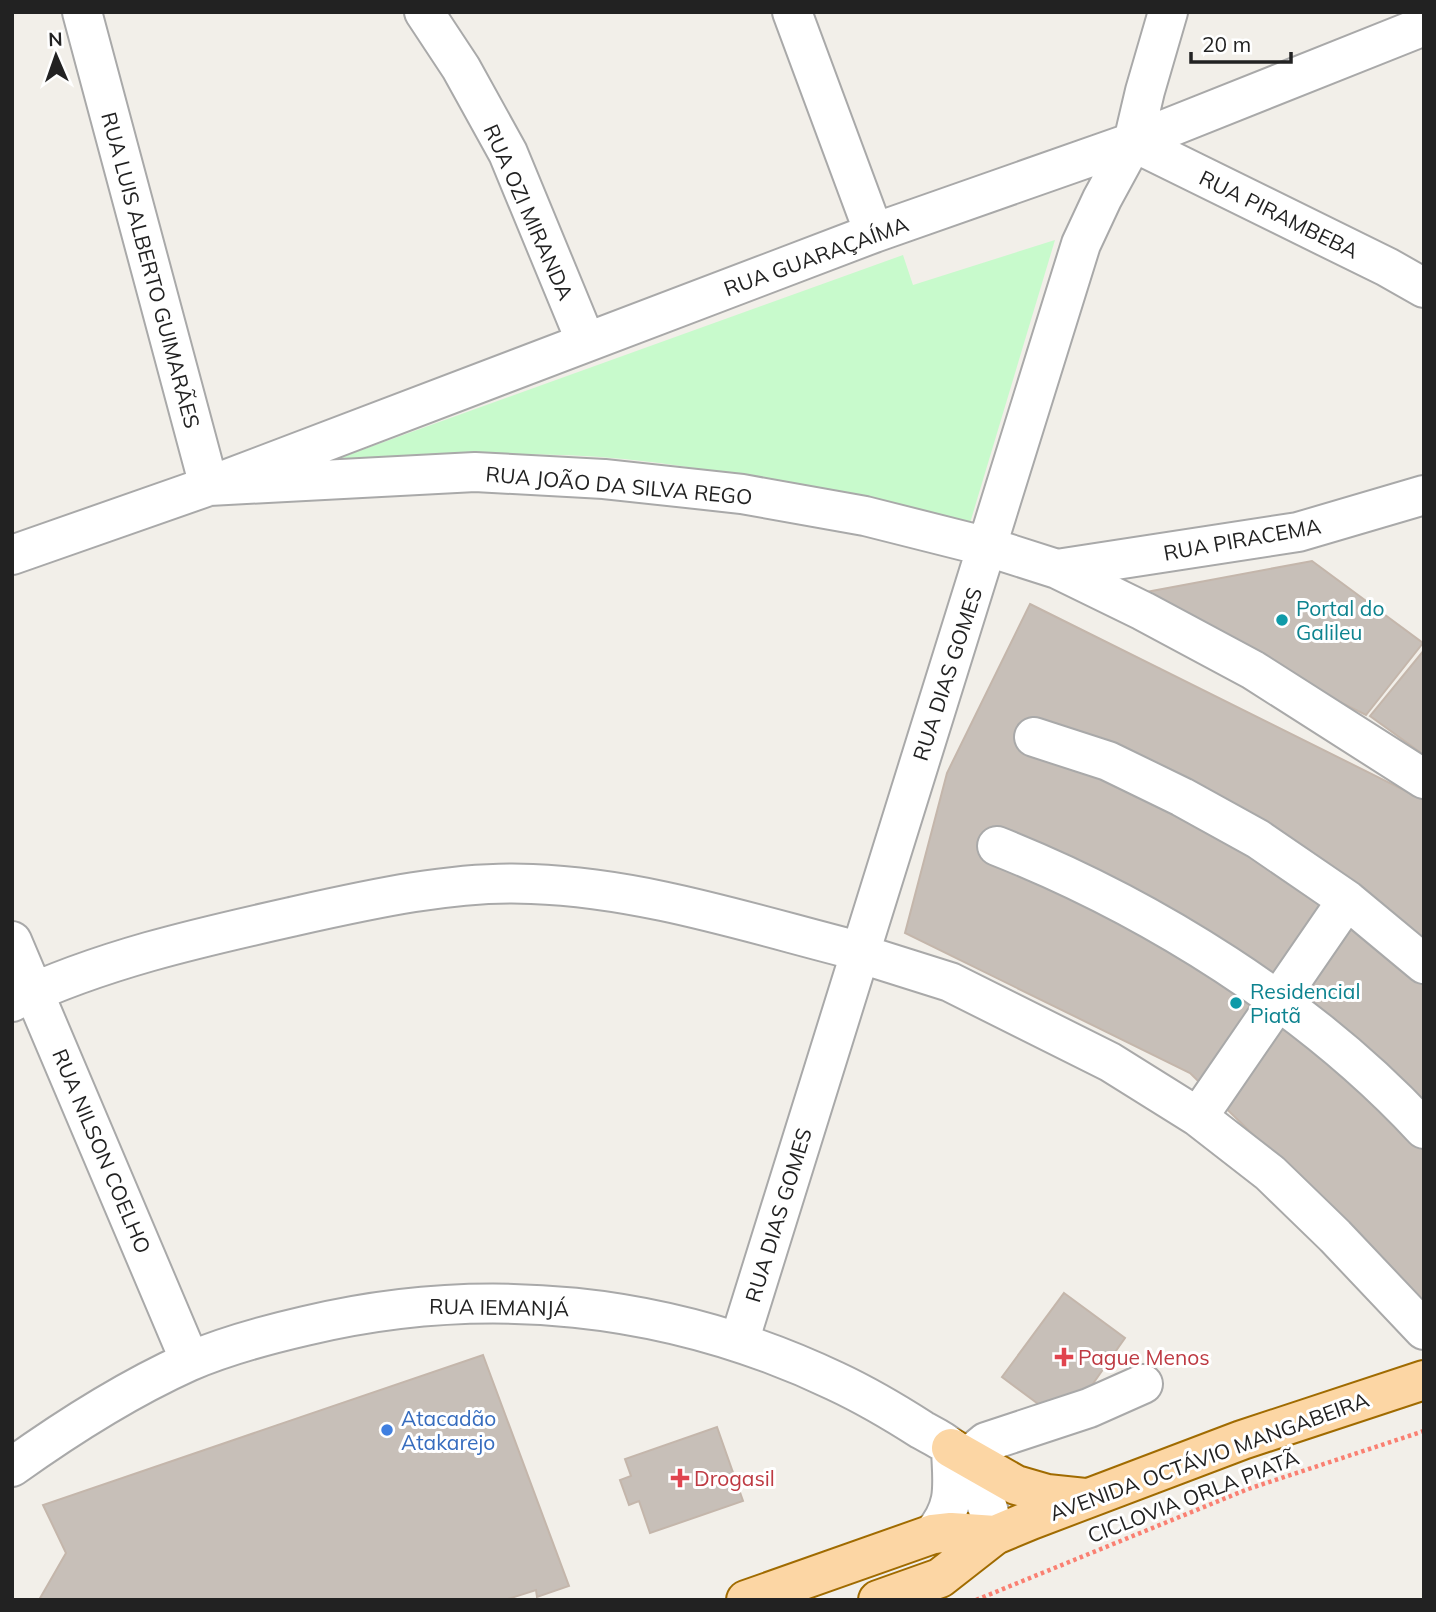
<svg xmlns="http://www.w3.org/2000/svg" width="1436" height="1612" viewBox="0 0 1436 1612" font-family="Mulish,sans-serif">
<style>
.park{fill:#c8facc}
.building{fill:#c7bfb8;stroke:#c4b6ab;stroke-width:2}
.lines{fill:none;stroke-linecap:round;stroke-linejoin:round}
.minor-casing{stroke:#a9a9a9;stroke-width:42}
.major-casing{stroke:#a06b00;stroke-width:42}
.path{stroke:#fa8072;stroke-width:4.5;stroke-dasharray:3.5 3.5;stroke-linecap:butt}
.minor{stroke:#fff;stroke-width:38}
.major{stroke:#fcd6a4;stroke-width:38}
.culture-dot{fill:#0f9aa8;stroke:#fff;stroke-width:2.5}
.health-dot{fill:#e0444e;stroke:#fff;stroke-width:2.5}
.shop-dot{fill:#3f7fe0;stroke:#fff;stroke-width:2.5}
.labels{text-anchor:middle;dominant-baseline:central;stroke-width:6;stroke-linejoin:round;paint-order:stroke}
.street-label{font-size:21px;fill:#222;stroke:#fff}
.culture-label{font-size:21px;fill:#0d838f;stroke:#fff;text-anchor:start}
.health-label{font-size:21px;fill:#be3a42;stroke:#fff;text-anchor:start}
.shop-label{font-size:21px;fill:#366cbe;stroke:#fff;text-anchor:start}
</style>
<rect width="100%" height="100%" fill="#f2efe9"/>
<!-- park -->
<path class="park" d="M 1055,240 L 970,523 C 855,499 741,471 624,459 C 526,450 429,456 331,461 L 903,255 L 913,285 Z"/>
<!-- building -->
<path class="building" d="M 1312,561 L 1423,643 L 1366,715 L 1125,596 Z
M 1030,604 L 1424,800 L 1424,1302 L 1190,1073 L 905,933 L 947,773 Z
M 1424,650 L 1424,755 L 1370,716 Z
M 1064,1293 L 1125,1338 L 1078,1405 L 1041,1406 L 1002,1377 Z
M 483,1355 L 569,1586 L 537,1597 L 536,1590 L 505,1600 L 39,1600 L 66,1553 L 43,1505 Z
M 717,1427 L 743,1501 L 650,1533 L 639,1501 L 629,1505 L 620,1480 L 631,1476 L 625,1459 Z"/>
<g class="lines">
<defs>
<path id="minor" d="M 82,12 L 209,486 L 874,233 L 1133,142 L 1424,26
M 424,12 L 461,68 L 508,153 L 586,342
M 792,12 L 874,233
M 1133,142 L 1387,267 L 1424,288
M 12,555 L 209,486 L 475,472 L 604,479 L 742,494 L 865,516 L 988,547 L 1057,569 L 1143,611 L 1253,670 L 1424,779
M 1057,569 L 1298,532 L 1424,495
M 1034,737 L 1108,761 L 1182,797 L 1258,839 L 1347,900 L 1424,964
M 997,846 C 1151,907 1311,1007 1424,1129
M 12,941 L 190,1361
M 12,1002 C 100,960 197,938 291,917 C 367,900 455,880 532,884 C 644,888 752,924 859,951 L 877,959 L 950,982 L 1110,1062 L 1198,1117 L 1270,1173 L 1335,1236 L 1424,1330
M 1198,1117 L 1347,900
M 739,1342 L 1081,244 L 1102,199 L 1133,142 L 1145,91 L 1168,12
M 968,1457 L 986,1442 L 1089,1408 L 1143,1384
M 12,1467 C 68,1427 126,1390 188,1362 C 225,1346 266,1335 305,1326 C 484,1283 669,1302 835,1381 C 865,1395 894,1412 922,1430 C 931,1435 942,1440 950,1447 C 961,1456 970,1471 977,1483 C 987,1498 990,1518 995,1535
M 933,1534 C 958,1505 952,1483 951,1448"/>
<path id="major" d="M 951,1448 L 1016,1485 L 1047,1494 L 1085,1498
M 746,1600 L 933,1534 L 951,1532 L 995,1535
M 878,1600 L 940,1578 L 995,1535 L 1031,1520 L 1242,1440 L 1424,1380"/>
</defs>
<!-- minor casing -->
<use href="#minor" class="minor-casing"/>
<!-- major casing -->
<use href="#major" class="major-casing"/>
<!-- path -->
<path class="path" d="M 976,1600 L 1248,1489 L 1424,1431"/>
<!-- minor -->
<use href="#minor" class="minor"/>
<!-- major -->
<use href="#major" class="major"/>
</g>
<!-- markers -->
<g class="culture-dot">
<circle cx="1282" cy="620" r="7"/>
<circle cx="1236" cy="1003" r="7"/>
</g>
<g class="health-dot">
<path d="M1060.5 1346.5h7v7h7v7h-7v7h-7v-7h-7v-7h7z"/>
<path d="M676.5 1467.5h7v7h7v7h-7v7h-7v-7h-7v-7h7z"/>
</g>
<circle class="shop-dot" cx="387" cy="1430" r="7"/>
<g class="labels">
<!-- street labels -->
<g class="street-label">
<text transform="translate(529 212) rotate(66)">RUA OZI MIRANDA</text>
<text transform="translate(1279 214) rotate(26)">RUA PIRAMBEBA</text>
<text transform="translate(816 256) rotate(-20)">RUA GUARAÇAÍMA</text>
<text transform="translate(151 270) rotate(75)">RUA LUIS ALBERTO GUIMARÃES</text>
<text transform="translate(619 485) rotate(5)">RUA JOÃO DA SILVA REGO</text>
<text transform="translate(1242 539) rotate(-10)">RUA PIRACEMA</text>
<text transform="translate(947 674) rotate(-72)">RUA DIAS GOMES</text>
<text transform="translate(102 1151) rotate(67)">RUA NILSON COELHO</text>
<text transform="translate(778 1215) rotate(-73)">RUA DIAS GOMES</text>
<text transform="translate(499 1307) rotate(1)">RUA IEMANJÁ</text>
<text transform="translate(1209 1456) rotate(-20)">AVENIDA OCTÁVIO MANGABEIRA</text>
<text transform="translate(1193 1496) rotate(-21)">CICLOVIA ORLA PIATÃ</text>
</g>
<!-- culture labels -->
<g class="culture-label">
<text x="1296" y="608">Portal do<tspan x="1296" dy="24">Galileu</tspan></text>
<text x="1250" y="991">Residencial<tspan x="1250" dy="24">Piatã</tspan></text>
</g>
<!-- health labels -->
<g class="health-label">
<text x="1078" y="1357">Pague Menos</text>
<text x="694" y="1478">Drogasil</text>
</g>
<!-- shop labels -->
<g class="shop-label">
<text x="401" y="1418">Atacadão<tspan x="401" dy="24">Atakarejo</tspan></text>
</g>
</g>
<!-- border -->
<rect width="1436" height="1612" fill="none" stroke="#222222" stroke-width="28"/>
<!-- north arrow -->
<g transform="translate(56 56) rotate(358)" stroke="#ffffff" stroke-width="5" paint-order="stroke">
<path d="M0-5L12 26L0 18L-12 26Z" fill="#222222"/>
<text y="-10" font-size="19" font-weight="bold" text-anchor="middle" fill="#222222">N</text>
</g>
<!-- scale -->
<path d="M1191 52v10h100v-10" fill="none" stroke="#222222" stroke-width="3.5"/>
<text x="1202" y="52" font-size="21" fill="#222222" stroke="#ffffff" stroke-width="5" paint-order="stroke">20 m</text>
</svg>
